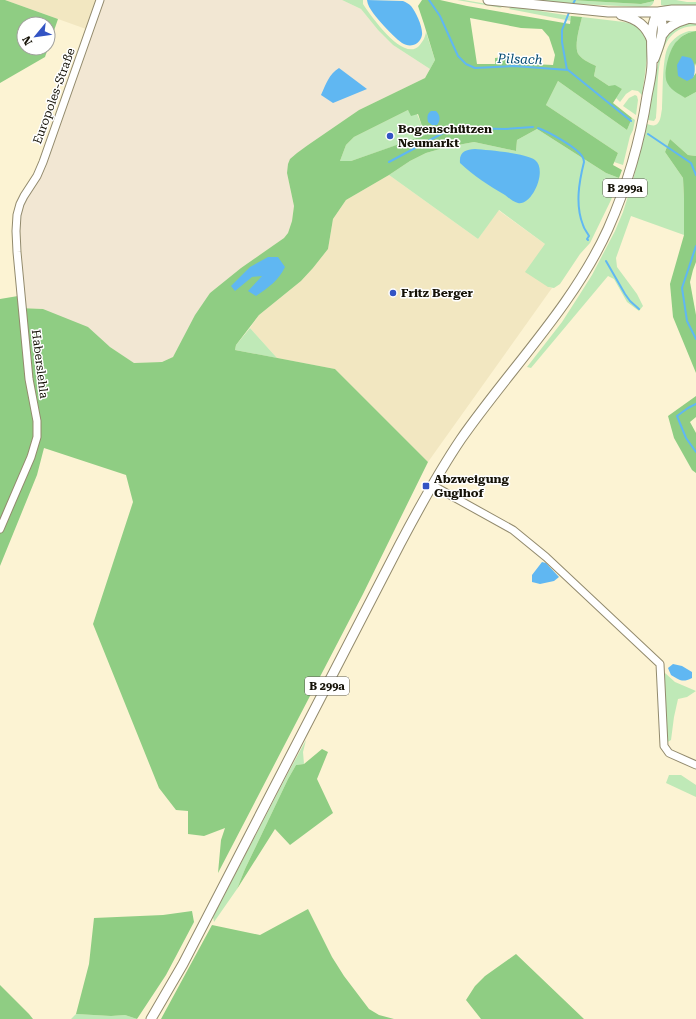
<svg xmlns="http://www.w3.org/2000/svg" width="696" height="1019" viewBox="0 0 696 1019" font-family="'Roboto Serif',serif">
<style>
.built{fill:#f2e7c1}
.industrial{fill:#f2e7d3}
.green{fill:#bfe9b7}
.forest{fill:#8fcd83;fill-rule:evenodd}
.water{fill:#60b7f2}
.lines{fill:none;stroke-linecap:round;stroke-linejoin:round}
.stream{stroke:#60b7f2;stroke-width:2}
.minor-casing{stroke:#928a6d;stroke-width:9}
.major-casing{stroke:#928a6d;stroke-width:11}
.minor{stroke:#fff;stroke-width:7}
.major{stroke:#fff;stroke-width:9}
.poi-dot{fill:#3354c4;stroke:#fff;stroke-width:1.5}
.labels{text-anchor:middle;dominant-baseline:central;stroke-width:3;stroke-linejoin:round;paint-order:stroke}
.shield{fill:#fff;stroke:#5b5951;stroke-width:1}
.shield-label{font-size:11px;font-weight:bold;fill:#151207}
.street-label{font-size:12px;fill:#151207;stroke:#fff}
.poi-label{font-size:12px;font-weight:bold;fill:#151207;stroke:#fff;text-anchor:start}
.water-label{font-size:13px;font-style:italic;fill:#044b72;stroke:#fff}
</style>
<rect width="100%" height="100%" fill="#fcf3d3"/>
<!-- built -->
<path class="built" d="M 5,0 L 96,0 L 86,29 Z
M 389,175 L 478,239 L 498,210 L 545,244 L 548,287 L 552,288 L 428,462 L 335,369 L 277,358 L 250,328 L 259,315 L 301,281 L 313,268 L 328,249 L 333,219 L 346,200 Z"/>
<!-- industrial -->
<path class="industrial" d="M 104,0 L 342,0 L 361,9 L 378,30 L 393,45 L 430,69 L 425,78 L 359,110 L 297,153 L 287,173 L 294,206 L 292,221 L 288,233 L 284,238 L 241,268 L 210,293 L 173,357 L 162,362 L 134,363 L 110,347 L 43,309 L 26,308 L 19,218 L 26,199 L 37,183 L 45,164 L 63,110 L 58,108 L 86,29 L 93,31 Z"/>
<!-- green -->
<path class="green" d="M 342,0 L 363,0 L 363,4 C 371,16 403,62 419,46 C 423,41 425,38 426,32 L 435,60 L 430,69 L 393,45 L 378,30 L 361,9 Z
M 457,0 L 464,0 L 499,6 L 502,8 Z
M 523,0 L 570,0 L 641,4 L 654,1 C 652,8 647,7 641,7 L 556,3 Z
M 661,0 L 676,0 L 687,2 L 696,2 L 696,7 L 665,6 L 661,5 Z
M 511,7 L 515,7 L 571,16 L 571,21 L 509,9 Z
M 582,17 L 624,22 L 632,24 L 638,27 L 646,37 L 648,48 L 645,74 L 642,95 L 638,91 L 632,90 L 626,94 L 620,102 L 616,98 L 622,89 L 609,86 L 594,76 L 596,66 C 590,63 583,60 579,55 C 573,48 580,26 582,17 Z
M 688,23 L 696,23 L 696,26 C 650,26 660,88 656,118 L 654,121 L 648,120 L 653,87 L 662,44 L 667,34 L 679,26 Z
M 689,31 L 696,31 C 671,35 668,57 666,79 L 685,98 L 696,92 L 696,156 L 688,155 L 670,139 L 665,152 L 683,178 L 684,198 L 684,235 L 631,216 L 616,258 L 617,267 L 637,294 L 643,306 L 639,311 L 627,302 L 614,279 L 608,276 L 531,368 L 527,367 L 562,322 L 580,294 L 592,275 L 615,231 L 623,212 L 633,180 L 647,124 C 651,125 655,127 658,123 C 661,120 661,113 662,109 C 663,94 662,58 668,47 C 672,39 681,33 689,31 Z
M 558,81 L 627,130 L 632,118 L 635,120 L 633,130 L 630,136 L 623,165 L 614,162 L 618,153 L 546,105 Z
M 635,95 L 637,96 L 638,100 L 636,115 L 623,106 L 629,98 Z
M 408,110 L 417,114 L 426,135 L 351,161 L 340,161 L 346,145 L 354,137 Z
M 537,129 L 606,173 L 619,178 L 611,200 L 593,237 L 590,243 L 580,254 L 560,284 L 554,288 L 548,287 L 525,272 L 545,244 L 499,210 L 478,239 L 389,175 L 410,161 L 426,153 L 447,147 L 474,142 L 516,151 L 517,140 Z
M 250,328 L 277,358 L 235,350 L 236,345 Z
M 665,673 L 675,682 L 696,691 L 687,697 L 678,699 L 674,717 L 671,740 L 666,743 L 664,690 Z
M 306,740 L 303,752 L 304,764 L 296,765 L 288,779 L 245,869 L 237,889 L 214,922 L 213,917 L 288,773 Z
M 669,775 L 681,775 L 696,785 L 696,797 L 666,783 Z
M 76,1014 L 111,1016 L 125,1015 L 137,1019 L 71,1019 Z"/>
<!-- forest -->
<path class="forest" d="M 0,0 L 5,0 L 58,19 L 45,57 L 0,83 ZM 24,24 L 48,24 L 48,48 L 24,48 Z
M 422,0 L 440,0 L 467,6 L 570,24 L 571,16 L 582,17 C 580,26 573,48 579,55 C 583,60 590,63 596,66 L 594,76 L 609,86 L 615,85 L 622,89 L 613,103 L 632,118 L 627,130 L 558,81 L 546,105 L 618,153 L 613,165 L 622,170 L 619,178 L 606,173 L 537,129 L 517,140 L 516,151 L 474,142 L 447,147 L 426,153 L 410,161 L 389,175 L 346,200 L 333,219 L 328,249 L 313,268 L 301,281 L 259,315 L 236,345 L 235,350 L 335,369 L 428,462 L 363,594 L 218,873 L 221,840 L 225,828 L 204,836 L 188,834 L 188,811 L 176,810 L 159,788 L 93,624 L 133,502 L 126,475 L 44,448 L 37,475 L 0,566 L 0,299 L 18,296 L 19,308 L 43,309 L 88,327 L 110,347 L 134,363 L 162,362 L 173,357 L 195,315 L 210,293 L 241,268 L 284,238 L 288,233 L 292,221 L 294,206 L 287,173 L 288,164 L 290,159 L 297,153 L 308,145 L 359,110 L 425,78 L 435,60 L 424,24 L 418,6 ZM 470,18 L 521,28 L 542,29 L 549,37 L 555,55 L 553,65 L 533,64 L 530,59 L 516,56 L 495,58 L 495,64 L 477,64 ZM 408,110 L 411,116 L 418,114 L 425,135 L 351,161 L 340,161 L 346,145 L 354,137 Z
M 570,0 L 654,0 L 654,1 L 641,4 Z
M 696,31 L 696,66 L 695,63 L 693,77 L 696,73 L 696,92 L 685,98 C 681,95 673,91 670,87 C 669,86 666,81 666,79 C 664,70 670,47 677,41 C 682,35 689,32 696,31 Z
M 670,139 L 688,155 L 696,156 L 696,262 L 693,270 L 690,282 L 696,315 L 696,373 L 673,317 L 670,284 L 684,235 L 684,198 L 683,178 L 665,152 Z
M 696,396 L 696,417 L 690,422 L 696,433 L 696,473 L 692,470 L 674,438 L 668,416 Z
M 322,749 L 328,752 L 317,779 L 333,813 L 290,845 L 275,829 L 237,889 L 245,869 L 288,779 L 296,765 L 304,764 Z
M 308,909 L 332,957 L 344,976 L 369,1009 L 379,1015 L 394,1019 L 161,1019 L 212,925 L 260,935 Z
M 192,911 L 194,922 L 166,975 L 137,1019 L 125,1015 L 111,1016 L 76,1014 L 89,964 L 94,918 L 163,915 Z
M 516,954 L 584,1019 L 481,1019 L 466,1000 L 475,986 L 485,976 Z
M 0,985 L 29,1014 L 33,1019 L 0,1019 Z"/>
<!-- water -->
<path class="water" d="M 367,0 L 403,1 C 406,2 409,4 411,6 C 416,12 423,27 422,35 C 420,45 410,48 402,43 C 396,39 390,32 384,26 C 378,19 368,9 367,0 Z
M 682,56 L 691,58 C 695,63 696,71 693,78 C 691,79 689,80 687,81 L 678,76 L 677,65 Z
M 339,68 L 367,89 L 333,103 L 321,95 C 326,84 329,74 339,68 Z
M 431,111 L 436,111 C 440,115 441,120 437,125 L 432,125 L 428,122 C 427,117 427,114 431,111 Z
M 475,149 C 488,150 526,153 535,160 C 548,170 532,206 518,203 C 513,202 509,198 505,195 C 489,186 474,176 460,163 C 459,151 466,150 475,149 Z
M 268,257 L 278,257 L 285,267 C 278,281 269,287 256,296 L 248,291 L 262,276 L 252,277 L 235,291 L 231,286 L 250,267 Z
M 542,562 L 546,563 L 559,577 L 554,581 L 540,584 L 532,582 L 532,575 Z
M 673,664 L 682,666 L 692,672 L 692,678 C 682,683 680,680 671,675 L 668,668 Z"/>
<g class="lines">
<!-- stream -->
<path class="stream" d="M 429,0 L 440,16 L 458,56 L 466,64 L 475,68 L 514,66 L 568,70 L 631,121
M 572,6 L 575,0
M 567,70 L 562,42 L 562,30 L 570,10
M 538,128 C 549,132 576,147 582,156 C 584,159 584,160 584,162 C 579,182 575,205 583,225 C 584,229 587,232 589,236 L 587,239 L 588,240
M 648,134 L 691,163 L 696,175
M 389,162 L 445,132 L 459,128 L 505,129 L 533,127
M 696,246 L 682,288 L 687,321 L 696,339
M 606,261 L 625,294 L 630,301 L 639,309
M 696,404 L 688,408 L 677,416 L 686,438 L 696,452"/>
<defs>
<path id="minor" d="M 432,485 L 513,530 L 546,557 L 660,664 L 664,746 L 669,753 L 696,765
M 0,529 L 31,457 L 37,437 L 37,421 L 29,379 L 17,252 L 16,231 L 17,215 L 20,204 L 24,196 L 37,176 L 43,162 L 100,0"/>
<path id="major" d="M 488,0 L 608,12 L 658,12 L 672,10 L 696,10
M 659,13 L 666,16 L 696,19
M 621,15 C 637,19 646,25 652,41
M 662,35 C 668,26 676,22 687,19
M 654,59 C 660,43 667,28 658,12
M 151,1019 L 183,964 L 400,544 C 419,508 438,473 461,439 C 509,370 573,306 608,229 C 627,186 640,142 647,96 C 649,85 652,74 652,63 C 652,46 649,27 658,12"/>
</defs>
<!-- minor casing -->
<use href="#minor" class="minor-casing"/>
<!-- major casing -->
<use href="#major" class="major-casing"/>
<!-- minor -->
<use href="#minor" class="minor"/>
<!-- major -->
<use href="#major" class="major"/>
</g>
<!-- markers -->
<g class="poi-dot">
<circle cx="390" cy="136" r="4"/>
<circle cx="393" cy="293" r="4"/>
<rect x="422" y="482" width="8" height="8" rx="2"/>
</g>
<g class="labels">
<!-- shield labels -->
<g class="shield">
<rect x="603" y="179" width="44" height="18" rx="3"/>
<rect x="305" y="677" width="44" height="18" rx="3"/>
</g>
<g class="shield-label">
<text x="625" y="188">B 299a</text>
<text x="327" y="686">B 299a</text>
</g>
<!-- street labels -->
<g class="street-label">
<text transform="translate(54 96) rotate(-70)">Europoles-Straße</text>
<text transform="translate(40 364) rotate(83)">Haberslehla</text>
</g>
<!-- poi labels -->
<g class="poi-label">
<text x="398" y="129">Bogenschützen<tspan x="398" dy="14">Neumarkt</tspan></text>
<text x="401" y="293">Fritz Berger</text>
<text x="434" y="479">Abzweigung<tspan x="434" dy="14">Guglhof</tspan></text>
</g>
<!-- water labels -->
<g class="water-label">
<text transform="translate(520 59) rotate(2)">Pilsach</text>
</g>
</g>
<!-- north arrow -->
<g transform="translate(36 36) rotate(241)"><circle r="19" fill="#ffffff" stroke="#a1a09c"/>
<path d="M0-3L7 15L0 10L-7 15Z" fill="#3354c4"/>
<text y="-6" font-size="11" font-weight="bold" text-anchor="middle" fill="#151207">N</text>
</g>
</svg>
